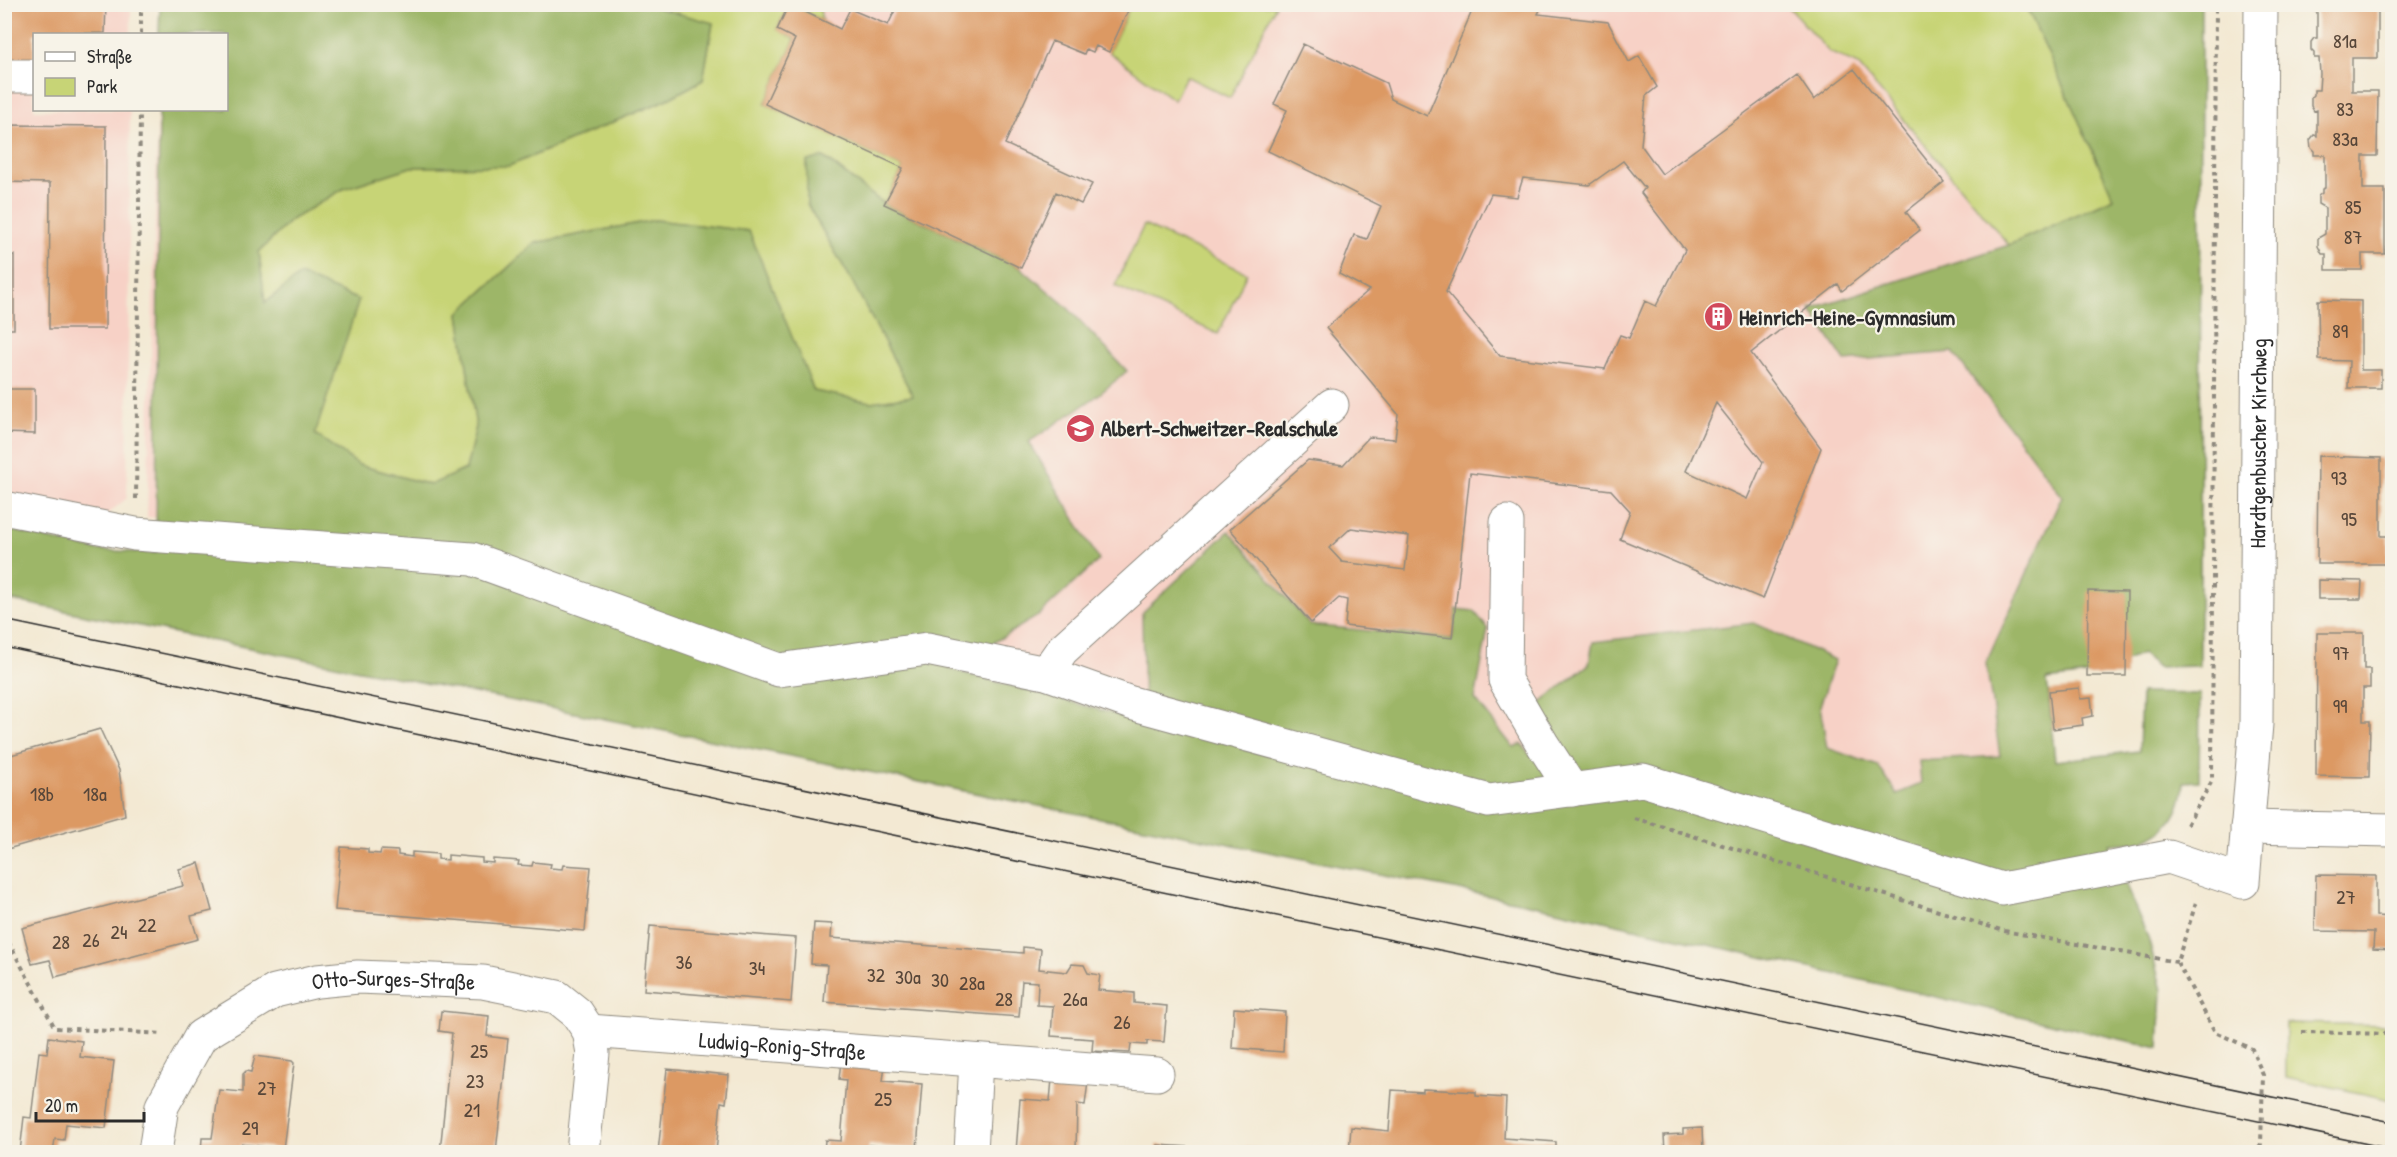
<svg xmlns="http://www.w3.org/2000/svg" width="2397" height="1157" viewBox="0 0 2397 1157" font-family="'Patrick Hand',sans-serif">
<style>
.built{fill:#f7d1c6}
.green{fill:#c7d476;stroke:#798050;stroke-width:1.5}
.forest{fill:#9db667;stroke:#647049;stroke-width:1.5}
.building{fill:#dc9963;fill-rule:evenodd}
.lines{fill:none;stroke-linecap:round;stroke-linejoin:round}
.minor-casing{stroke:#8f8a7f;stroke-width:35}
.path{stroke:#8f8a7f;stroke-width:4;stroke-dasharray:4.5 4.5;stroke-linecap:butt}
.minor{stroke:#fff;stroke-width:33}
.tram{stroke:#2b2b2b;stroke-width:1.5}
.labels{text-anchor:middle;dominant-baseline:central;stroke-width:4.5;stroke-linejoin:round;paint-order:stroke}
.number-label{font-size:20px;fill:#574639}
.poi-label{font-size:22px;font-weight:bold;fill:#2b2b2b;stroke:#f7f3e8;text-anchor:start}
.street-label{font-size:22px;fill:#2b2b2b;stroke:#f7f3e8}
</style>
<rect width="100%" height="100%" fill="#f7f3e8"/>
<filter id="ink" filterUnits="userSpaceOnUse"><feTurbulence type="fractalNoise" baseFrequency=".0167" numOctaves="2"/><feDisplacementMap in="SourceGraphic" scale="12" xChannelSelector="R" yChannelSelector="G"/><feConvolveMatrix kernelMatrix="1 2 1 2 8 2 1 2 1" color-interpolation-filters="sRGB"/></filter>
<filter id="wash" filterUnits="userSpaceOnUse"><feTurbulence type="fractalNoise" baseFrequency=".008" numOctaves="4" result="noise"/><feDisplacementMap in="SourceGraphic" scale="24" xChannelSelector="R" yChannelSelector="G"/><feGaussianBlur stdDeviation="1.35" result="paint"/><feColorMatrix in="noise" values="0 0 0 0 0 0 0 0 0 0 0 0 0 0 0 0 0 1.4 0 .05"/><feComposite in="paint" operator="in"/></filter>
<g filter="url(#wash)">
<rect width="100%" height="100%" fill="#f3e9d3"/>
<!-- built -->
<path class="built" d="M 5,5 L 131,5 L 131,34 L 34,34 L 34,110 L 130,110 L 127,498 L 99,521 L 5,500 Z
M 160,5 L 1787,5 L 1829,52 L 1858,65 L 2009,245 L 1811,308 L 1845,361 L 1953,352 L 2063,496 L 2047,679 L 2055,761 L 2109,844 L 1496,786 L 470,541 L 147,517 L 158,110 L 226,110 L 226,34 L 159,34 Z"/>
<!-- green -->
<path class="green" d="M 670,5 L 789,5 L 777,29 L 795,39 L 765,104 L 903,168 L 884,204 L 824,157 L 807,204 L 851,279 L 913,396 L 871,402 L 813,391 L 749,231 L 655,220 L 535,243 L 459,313 L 476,427 L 466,469 L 431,485 L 359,465 L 315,434 L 265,304 L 259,252 L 291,220 L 343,189 L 411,167 L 509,166 L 668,99 L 703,80 L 713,23 L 666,11 Z
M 790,5 L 819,5 L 822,20 Z
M 1131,5 L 1276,5 L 1230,98 L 1186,76 L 1174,100 L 1109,52 Z
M 1787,5 L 2026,5 L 2114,198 L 2009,245 L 1858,65 L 1829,52 Z
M 1144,225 L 1247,273 L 1218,334 L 1115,286 Z
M 2286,1023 L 2392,1025 L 2392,1100 L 2286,1077 Z"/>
<!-- forest -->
<path class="forest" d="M 160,5 L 647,5 L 713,23 L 703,80 L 668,99 L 509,166 L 411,167 L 343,189 L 291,220 L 259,252 L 265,303 L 300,275 L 359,300 L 315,434 L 359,465 L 430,485 L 466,469 L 476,427 L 459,313 L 535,243 L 655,220 L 749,231 L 814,391 L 871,402 L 913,396 L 851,279 L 807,204 L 807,161 L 823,157 L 884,204 L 1021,268 L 1067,307 L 1127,371 L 1097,396 L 1029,442 L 1099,560 L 1038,616 L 949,669 L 1144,722 L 1142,613 L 1229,531 L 1310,625 L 1452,639 L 1457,609 L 1474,611 L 1488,629 L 1475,699 L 1513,747 L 1522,744 L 1530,755 L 1556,738 L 1537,706 L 1589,664 L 1593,642 L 1754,623 L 1835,660 L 1820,706 L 1827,748 L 1878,766 L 1897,794 L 1921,784 L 1919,761 L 2000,756 L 1986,663 L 2062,496 L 1953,352 L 1845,361 L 1810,309 L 2009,245 L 2114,198 L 2026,5 L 2201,5 L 2200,666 L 2158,667 L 2142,654 L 2095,674 L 2047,680 L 2055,761 L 2139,751 L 2141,693 L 2200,694 L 2199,781 L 2184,782 C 2182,810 2170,831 2143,841 C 2133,844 2120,843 2109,844 L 2148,938 L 2162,990 L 2159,1048 L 1534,905 L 5,599 L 5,529 L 97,550 L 156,553 L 159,110 L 226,110 L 226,34 L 159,34 Z"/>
<g id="blocks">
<!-- building -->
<path class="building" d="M 4,4 L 106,4 L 105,33 L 34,34 L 34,65 L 4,65 Z
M 789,4 L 840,29 L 850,9 L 888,25 L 898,4 L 1131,4 L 1109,52 L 1096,46 L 1093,52 L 1086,49 L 1084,54 L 1052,41 L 1005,144 L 1092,184 L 1081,204 L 1056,192 L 1021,268 L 884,204 L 903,168 L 765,104 L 795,39 L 777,30 Z
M 1475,4 L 1543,4 L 1538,14 L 1608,22 L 1629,62 L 1639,56 L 1657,87 L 1646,96 L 1641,145 L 1662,174 L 1797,75 L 1814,100 L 1854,69 L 1944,182 L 1906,212 L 1920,230 L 1842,291 L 1838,284 L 1751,353 L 1821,448 L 1763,599 L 1620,539 L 1630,511 L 1611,490 L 1470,473 L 1452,638 L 1345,626 L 1347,600 L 1339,598 L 1311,623 L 1230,529 L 1308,460 L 1343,465 L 1369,437 L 1395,439 L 1398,414 L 1326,328 L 1369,290 L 1339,274 L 1354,235 L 1367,239 L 1381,206 L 1268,151 L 1287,110 L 1274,104 L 1303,44 L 1386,83 L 1391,99 L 1427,116 ZM 1623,161 L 1645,188 L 1641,193 L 1685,250 L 1656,306 L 1645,301 L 1629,338 L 1620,335 L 1605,369 L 1500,356 L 1446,292 L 1491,194 L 1517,197 L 1523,178 L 1589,185 ZM 1716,403 L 1763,462 L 1747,499 L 1686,471 ZM 1351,528 L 1409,536 L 1405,570 L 1342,562 L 1329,548 Z
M 2311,4 L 2378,4 L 2378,58 L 2352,58 L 2352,91 L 2378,91 L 2377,156 L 2363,156 L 2363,189 L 2385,189 L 2385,254 L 2362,254 L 2362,270 L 2326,270 L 2326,254 L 2322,254 L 2318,246 L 2318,238 L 2325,234 L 2325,208 L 2318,204 L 2318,196 L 2322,193 L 2322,189 L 2325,188 L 2325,155 L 2314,155 L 2314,151 L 2311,148 L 2310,140 L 2314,135 L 2317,136 L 2317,110 L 2314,111 L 2311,106 L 2311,98 L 2314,95 L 2314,90 L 2319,90 L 2320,74 L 2319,58 L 2314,58 L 2314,53 L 2311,50 L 2311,42 L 2314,38 L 2317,38 L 2317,12 L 2311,8 Z
M 4,125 L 106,126 L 105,329 L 49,329 L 50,183 L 4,182 Z
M 4,255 L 14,255 L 14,329 L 4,329 Z
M 2318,300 L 2361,301 L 2361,370 L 2381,370 L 2381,388 L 2348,388 L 2349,361 L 2319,360 Z
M 4,389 L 35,389 L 35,434 L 4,433 Z
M 2318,456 L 2381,458 L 2381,536 L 2388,536 L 2388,564 L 2317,564 Z
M 2318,580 L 2362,581 L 2361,599 L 2318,599 Z
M 2088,591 L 2127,592 L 2126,676 L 2087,676 Z
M 2317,633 L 2364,633 L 2364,669 L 2370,669 L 2370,688 L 2363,688 L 2363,721 L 2370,721 L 2369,777 L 2316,776 Z
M 2079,688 L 2080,699 L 2091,698 L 2093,716 L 2082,718 L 2083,725 L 2053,729 L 2049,691 Z
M 100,729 L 119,770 L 125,815 L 4,850 L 4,757 Z
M 341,847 L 368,849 L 368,853 L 380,854 L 381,850 L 398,851 L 398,855 L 412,857 L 412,852 L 438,854 L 438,859 L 448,860 L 448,855 L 482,858 L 482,862 L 493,863 L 493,859 L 519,861 L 518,865 L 532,866 L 533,862 L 551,864 L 550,868 L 562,869 L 563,865 L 591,867 L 585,931 L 335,910 Z
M 199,863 L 212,911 L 191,916 L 198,939 L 55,977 L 50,960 L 32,964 L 22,928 L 183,886 L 179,869 Z
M 2316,875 L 2376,876 L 2376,916 L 2392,917 L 2392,950 L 2373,949 L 2374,932 L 2315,931 Z
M 814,923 L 832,924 L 831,938 L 1023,953 L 1023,947 L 1041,949 L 1039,969 L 1067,972 L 1072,964 L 1084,965 L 1088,973 L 1100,975 L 1098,990 L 1134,993 L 1134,1003 L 1167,1006 L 1164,1042 L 1147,1041 L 1147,1045 L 1131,1044 L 1130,1053 L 1092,1051 L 1093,1039 L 1051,1036 L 1053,1006 L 1037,1005 L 1038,982 L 1022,981 L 1019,1017 L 824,1002 L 827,965 L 811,964 Z
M 650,926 L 796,938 L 791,1002 L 644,990 Z
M 1234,1008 L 1285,1012 L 1283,1052 L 1232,1048 Z
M 441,1011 L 489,1016 L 487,1036 L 508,1039 L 496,1152 L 440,1152 L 452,1033 L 439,1031 Z
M 49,1037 L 82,1041 L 80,1057 L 114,1061 L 106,1128 L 66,1124 L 64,1140 L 55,1139 L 53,1152 L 20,1152 L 24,1117 L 31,1118 L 39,1052 L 47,1053 Z
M 255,1056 L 292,1061 L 294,1063 L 283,1149 L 241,1144 L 240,1152 L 201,1152 L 202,1138 L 212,1138 L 219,1090 L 243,1092 L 243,1074 L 246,1071 L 251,1072 Z
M 841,1061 L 885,1065 L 883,1081 L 922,1084 L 917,1149 L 869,1145 L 868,1152 L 824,1152 L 825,1140 L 841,1141 L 846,1080 L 839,1079 Z
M 667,1069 L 729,1075 L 726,1103 L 721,1102 L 716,1152 L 658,1152 Z
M 1052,1079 L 1088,1082 L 1085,1105 L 1077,1104 L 1076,1152 L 1016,1152 L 1020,1099 L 1050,1101 Z
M 1423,1089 L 1476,1092 L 1476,1096 L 1506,1098 L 1504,1138 L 1556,1142 L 1556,1152 L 1349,1152 L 1351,1127 L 1389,1131 L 1392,1090 L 1423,1092 Z
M 1702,1128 L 1703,1152 L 1665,1152 L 1664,1135 L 1683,1134 L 1683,1129 Z
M 1157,1145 L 1224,1149 L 1224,1146 L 1277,1150 L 1277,1152 L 1156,1152 Z"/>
</g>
</g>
<g filter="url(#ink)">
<use href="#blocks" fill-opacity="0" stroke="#8f8a7f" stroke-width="1.5"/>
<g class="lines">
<defs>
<g id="minor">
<path d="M 4,76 L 34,76"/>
<path id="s1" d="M 4,508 L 135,534 L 472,559 L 779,670 L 927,649 L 1046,673 L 1131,703 L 1489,801 L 1643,780 L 2002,889 L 2169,857 L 2243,882 L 2256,724 L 2261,4"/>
<path d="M 1507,522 L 1505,680 L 1543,745 L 1572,790"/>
<path d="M 1046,673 L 1062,650 L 1332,405"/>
<path d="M 2247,827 L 2392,830"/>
<path id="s2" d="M 589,1031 L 1157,1074"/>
<path id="s3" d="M 155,1152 L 162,1106 L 201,1036 L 275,991 L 317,981 L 358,977 L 483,982 L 557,997 L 577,1013 L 589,1031 L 593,1053 L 583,1152"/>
<path d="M 971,1152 L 976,1061"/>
</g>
</defs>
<!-- minor casing -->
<use href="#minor" class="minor-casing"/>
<!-- path -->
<path class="path" d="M 141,34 L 141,4
M 136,499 L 140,110
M 1634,818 L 2004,931 L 2177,962
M 2187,825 L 2212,781 L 2216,4
M 2196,903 L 2177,962 L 2215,1032 L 2252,1049 L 2263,1075 L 2261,1144 L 2256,1152
M 4,934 L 55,1028 L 163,1034
M 2302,1032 L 2392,1034"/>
<!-- minor -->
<use href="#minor" class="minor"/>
<!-- tram -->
<path class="tram" d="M 4,620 L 2392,1122
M 4,647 L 1229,906 L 2392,1149"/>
</g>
</g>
<!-- icons -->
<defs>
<symbol id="building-disc" viewBox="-11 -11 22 22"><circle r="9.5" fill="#d1495b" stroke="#f7f3e8"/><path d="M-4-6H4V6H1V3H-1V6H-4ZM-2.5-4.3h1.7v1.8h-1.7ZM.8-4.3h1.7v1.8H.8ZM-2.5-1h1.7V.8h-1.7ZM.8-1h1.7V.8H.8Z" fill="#fff"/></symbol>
<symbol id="school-disc" viewBox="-11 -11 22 22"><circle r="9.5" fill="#d1495b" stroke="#f7f3e8"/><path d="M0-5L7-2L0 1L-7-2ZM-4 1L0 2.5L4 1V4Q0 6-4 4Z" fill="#fff"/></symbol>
</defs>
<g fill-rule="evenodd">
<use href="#building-disc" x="1702" y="300" width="33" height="33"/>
<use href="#school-disc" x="1064" y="412" width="33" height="33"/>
</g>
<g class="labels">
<!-- number labels -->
<g class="number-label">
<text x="2345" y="40">81a</text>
<text x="2345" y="108">83</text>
<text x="2345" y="138">83a</text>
<text x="2353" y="206">85</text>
<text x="2353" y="236">87</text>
<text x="2340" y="330">89</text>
<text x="2339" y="477">93</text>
<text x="2349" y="518">95</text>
<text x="2341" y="652">97</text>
<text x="2340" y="705">99</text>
<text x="42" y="793">18b</text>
<text x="95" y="793">18a</text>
<text x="2346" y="896">27</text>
<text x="147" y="924">22</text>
<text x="119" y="931">24</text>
<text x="91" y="939">26</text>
<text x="61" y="941">28</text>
<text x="684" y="961">36</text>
<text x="757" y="967">34</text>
<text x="876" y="974">32</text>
<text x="908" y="976">30a</text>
<text x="940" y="979">30</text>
<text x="972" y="982">28a</text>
<text x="1004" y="998">28</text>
<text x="1075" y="998">26a</text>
<text x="1122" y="1021">26</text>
<text x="479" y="1050">25</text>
<text x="475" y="1080">23</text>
<text x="267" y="1087">27</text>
<text x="883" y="1098">25</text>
<text x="472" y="1109">21</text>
<text x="250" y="1127">29</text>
</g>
<!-- poi labels -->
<g class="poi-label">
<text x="1739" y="317">Heinrich-Heine-Gymnasium</text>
<text x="1101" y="428">Albert-Schweitzer-Realschule</text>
</g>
<!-- street labels -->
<g class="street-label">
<text stroke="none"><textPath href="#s1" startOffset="2748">Hardtgenbuscher Kirchweg</textPath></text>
<text stroke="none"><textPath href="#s3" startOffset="333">Otto-Surges-Straße</textPath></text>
<text stroke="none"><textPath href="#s2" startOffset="194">Ludwig-Ronig-Straße</textPath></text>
</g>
</g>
<!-- margin -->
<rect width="2397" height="1157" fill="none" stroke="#f7f3e8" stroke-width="24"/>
<!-- legend -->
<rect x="33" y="33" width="195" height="78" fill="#f7f3e8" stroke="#a5a39c" stroke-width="1.5"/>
<rect x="45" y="52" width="30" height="9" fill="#ffffff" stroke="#a5a39c" stroke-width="1.5"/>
<text x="87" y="63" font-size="18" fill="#2b2b2b">Straße</text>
<rect x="45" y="78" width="30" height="18" fill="#c7d476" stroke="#a5a39c" stroke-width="1.5"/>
<text x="87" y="93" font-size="18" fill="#2b2b2b">Park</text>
<!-- scale -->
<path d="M36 1112v9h108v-9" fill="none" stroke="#2b2b2b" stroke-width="3"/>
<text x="45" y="1112" font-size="18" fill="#2b2b2b" stroke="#f7f3e8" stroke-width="4.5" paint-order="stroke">20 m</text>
</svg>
